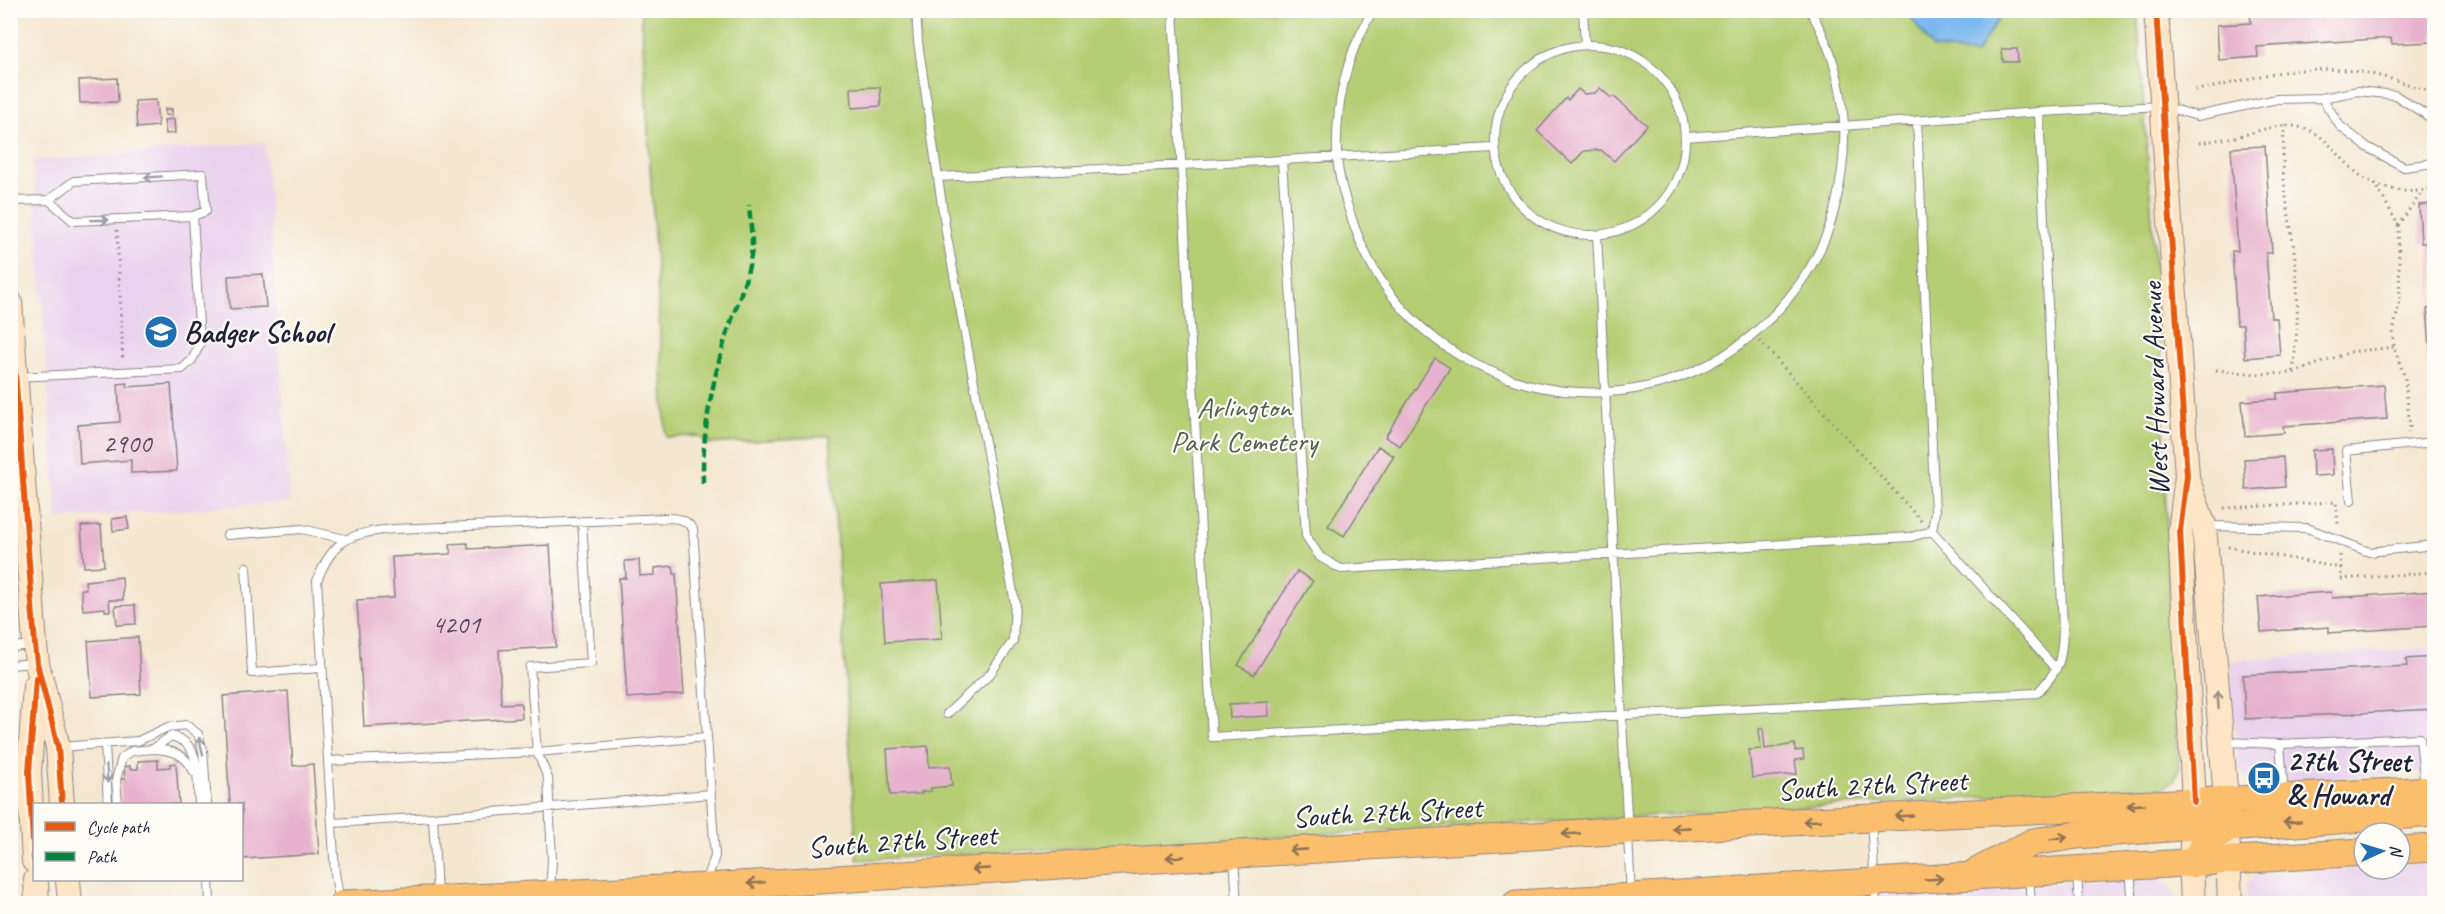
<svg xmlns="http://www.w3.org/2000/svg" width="2445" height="914" viewBox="0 0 2445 914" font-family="Caveat,sans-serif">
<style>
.built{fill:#e9d2ed}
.green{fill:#b5ce73;stroke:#6c7857;stroke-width:1.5}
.water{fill:#7ab8ed;stroke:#4e6d94;stroke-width:1.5}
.building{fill:#e7b2cd}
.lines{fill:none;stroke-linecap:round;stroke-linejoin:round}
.lane-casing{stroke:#8b8486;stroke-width:10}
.secondary-casing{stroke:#8b8486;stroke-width:26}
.primary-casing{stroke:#8b8486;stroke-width:29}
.path{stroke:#8b8486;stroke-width:3;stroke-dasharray:1.5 4.5;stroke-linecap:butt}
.lane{stroke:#fff;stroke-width:8}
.secondary{stroke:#fde5c5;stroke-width:24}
.primary{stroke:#fabe6d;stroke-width:27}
.quiet{stroke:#00873e;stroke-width:4.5;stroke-dasharray:9 4.5;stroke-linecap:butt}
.cycleway-casing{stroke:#fdfcf7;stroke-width:10}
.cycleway{stroke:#e8590c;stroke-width:6}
.oneway{stroke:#9c9ca7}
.oneway2{stroke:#9a8d87}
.oneway3{stroke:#8e7054}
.labels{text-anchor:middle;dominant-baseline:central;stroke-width:4.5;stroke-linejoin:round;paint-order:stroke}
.number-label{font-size:27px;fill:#534660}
.poi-label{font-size:30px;font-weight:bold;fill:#22223b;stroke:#fdfcf7;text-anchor:start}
.street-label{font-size:30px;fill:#22223b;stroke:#fdfcf7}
.park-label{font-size:30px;fill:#555e4f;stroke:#fdfcf7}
</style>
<rect width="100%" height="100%" fill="#fdfcf7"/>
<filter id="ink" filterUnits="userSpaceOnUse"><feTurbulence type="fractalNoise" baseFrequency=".0167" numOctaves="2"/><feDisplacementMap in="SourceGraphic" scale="12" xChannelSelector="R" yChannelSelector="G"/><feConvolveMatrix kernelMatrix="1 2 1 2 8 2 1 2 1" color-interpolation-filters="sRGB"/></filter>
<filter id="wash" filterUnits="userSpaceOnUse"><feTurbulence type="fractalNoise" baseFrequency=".008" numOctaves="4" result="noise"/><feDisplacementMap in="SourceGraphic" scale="24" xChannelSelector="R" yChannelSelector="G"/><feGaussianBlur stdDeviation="1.35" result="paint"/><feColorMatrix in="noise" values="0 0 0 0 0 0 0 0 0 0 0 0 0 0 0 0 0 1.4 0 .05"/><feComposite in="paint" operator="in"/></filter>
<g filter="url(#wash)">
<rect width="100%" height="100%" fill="#f4e7d0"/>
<!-- built -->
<path class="built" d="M 265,142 L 290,502 L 57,519 L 33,161 Z
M 2434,648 L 2434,772 L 2258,782 L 2249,780 L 2243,775 L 2238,766 L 2230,661 Z
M 2434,863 L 2434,903 L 2246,903 L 2247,883 L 2254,876 L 2263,873 L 2364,867 L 2364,869 L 2400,869 L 2400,865 Z
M 2156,879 L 2165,882 L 2172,889 L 2176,903 L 1715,904 Z"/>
<!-- green -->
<path class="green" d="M 641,11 L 2137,11 L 2161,347 L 2171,656 L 2179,770 L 2174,781 L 2164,787 L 857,860 L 830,436 L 709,444 L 698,436 L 666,437 Z"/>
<!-- water -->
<path class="water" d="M 1906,11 L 2009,11 L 1999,18 L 1976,54 L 1933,48 Z"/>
<g id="blocks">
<!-- building -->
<path class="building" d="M 2274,10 L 2434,10 L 2434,42 L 2392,44 L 2391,38 L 2257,47 L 2258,57 L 2219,60 L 2217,25 L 2251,23 L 2250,12 Z
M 2002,49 L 2017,49 L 2018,62 L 2003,62 Z
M 117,78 L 118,102 L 80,103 L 79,80 Z
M 880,87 L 881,106 L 852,108 L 851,88 Z
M 1600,88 L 1611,98 L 1613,96 L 1647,125 L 1614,161 L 1601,150 L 1584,151 L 1572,164 L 1537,131 L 1566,98 L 1568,100 L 1578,89 L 1584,94 L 1595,93 Z
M 156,100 L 158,126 L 137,128 L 135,101 Z
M 165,109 L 172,109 L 172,115 L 165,115 Z
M 174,119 L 175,133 L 166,134 L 164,120 Z
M 2265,146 L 2272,253 L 2266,253 L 2271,318 L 2277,318 L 2280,355 L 2245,358 L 2243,325 L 2237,325 L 2232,251 L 2238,251 L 2231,148 Z
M 2434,204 L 2434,301 L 2433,301 L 2429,243 L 2421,243 L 2419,205 Z
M 263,274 L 266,307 L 230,309 L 228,276 Z
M 2434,308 L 2434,387 L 2433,387 L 2427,309 Z
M 1435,358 L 1450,368 L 1400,446 L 1385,437 Z
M 127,383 L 127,387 L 171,384 L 177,471 L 131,473 L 131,460 L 80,464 L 78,425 L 120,422 L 118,384 Z
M 2384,385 L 2387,419 L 2283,426 L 2284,433 L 2245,436 L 2242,401 L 2277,399 L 2277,393 Z
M 1378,446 L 1394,456 L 1344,536 L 1328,526 Z
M 2332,449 L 2333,475 L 2313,476 L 2312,450 Z
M 2283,457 L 2285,487 L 2246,490 L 2244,459 Z
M 127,517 L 129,529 L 113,531 L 112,519 Z
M 101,525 L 104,566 L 84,567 L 81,526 Z
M 468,543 L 468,549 L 550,545 L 556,647 L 499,650 L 501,704 L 521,703 L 522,718 L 364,727 L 357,600 L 394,598 L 392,557 L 451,554 L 450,544 Z
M 639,560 L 640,576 L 655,575 L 655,568 L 673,566 L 674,574 L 676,574 L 684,694 L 627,698 L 619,578 L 626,578 L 625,561 Z
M 1297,571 L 1313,581 L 1254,675 L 1238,665 Z
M 122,577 L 123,600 L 109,600 L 110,611 L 105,611 L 105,608 L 83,610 L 81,589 L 86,589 L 85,581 Z
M 938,580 L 942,639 L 885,642 L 881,584 Z
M 2434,591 L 2434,626 L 2329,633 L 2329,627 L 2261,632 L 2258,597 L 2331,592 L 2332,598 Z
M 135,605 L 136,624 L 117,625 L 115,606 Z
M 138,637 L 141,694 L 92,697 L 88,641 Z
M 2434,657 L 2434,709 L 2245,719 L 2243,675 L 2407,666 L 2406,659 Z
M 288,691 L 293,766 L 313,764 L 319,854 L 242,859 L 242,804 L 230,804 L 223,696 Z
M 1268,702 L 1269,716 L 1230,718 L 1229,704 Z
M 1763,728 L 1765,749 L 1795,744 L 1795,751 L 1803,750 L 1804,759 L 1795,760 L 1797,774 L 1752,778 L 1749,750 L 1761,749 L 1759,729 Z
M 928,746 L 929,767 L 950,766 L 952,786 L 931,788 L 931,791 L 921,792 L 922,794 L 890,795 L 887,749 Z
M 158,760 L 158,768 L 170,767 L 170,764 L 176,763 L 179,804 L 121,804 L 120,779 L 125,779 L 124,767 L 130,766 L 130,769 L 138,769 L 138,761 Z"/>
</g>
</g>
<g filter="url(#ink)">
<use href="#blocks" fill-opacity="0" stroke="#8b8486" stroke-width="1.5"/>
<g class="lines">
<defs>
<path id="lane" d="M 916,10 L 918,42 L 946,232 L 1015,603 L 1013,641 L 990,674 L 947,714
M 1173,10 L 1212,737 L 2037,693 C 2060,669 2062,661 2063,628 L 2039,112 L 2163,106 L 2197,116 L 2277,99 L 2322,98 L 2358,91 L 2395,95 L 2434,120
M 1372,10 C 1366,25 1357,39 1352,54 C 1341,85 1336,122 1337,155 C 1338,179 1347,205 1355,228 C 1414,394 1630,447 1760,328 C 1796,295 1824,254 1835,207 C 1852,139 1846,71 1810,10
M 1583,10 L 1585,44
M1495 140a95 95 0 1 1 190 0a95 95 0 1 1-190 0Z
M 2322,98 L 2340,126 L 2367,147 L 2404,167 L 2434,163
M 1685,137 L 2039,112
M 1494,148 L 1282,160 L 1306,536 L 1320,557 L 1341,569 L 1911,537 L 1932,531 L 1935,512 L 1917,121
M 938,177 L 1282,160
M 10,201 L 49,200 L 74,181 L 203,174 L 206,211 L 193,216 L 73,221 L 49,200
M 1597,235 L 1631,894
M 16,377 L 182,369 L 192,360 L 200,344 L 193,216
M 2351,501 L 2346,451 L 2434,442
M 582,521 L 591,663 L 530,667 L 537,752 L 707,737
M 2207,526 L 2307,528 L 2369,552 L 2434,545
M 1932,531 L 2056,669
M 227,535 L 302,529 L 345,539
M 246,567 L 252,673 L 321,668
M 10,647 L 34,645
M 10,665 L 34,663
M 2225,742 L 2280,744 L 2420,738 L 2425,787
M 105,744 L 108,804
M 2280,744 L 2284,794
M 61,747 L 138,741 L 168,727 L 186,725 L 198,734 L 203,750 L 207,804
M 153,749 C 172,750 185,753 194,772
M 328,761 L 537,752 L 548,778 L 552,860 L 550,891
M 118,804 L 116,780 L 122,758 L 132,751 L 153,749 L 171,736 C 203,743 196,777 199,804
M 433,817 L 711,794
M 1871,821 L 1876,904
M 332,823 L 433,817 L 437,895
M 1234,857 L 1237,904
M 2130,871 L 2133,904
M 2077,874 L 2079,904
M 2029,876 L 2031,904
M 209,880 L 210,904
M 340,903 L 335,873 L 317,581 C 333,538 351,533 394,529 L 666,518 C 679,518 685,519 693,529 L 715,856 L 706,883"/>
<path id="secondary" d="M 2156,10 L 2187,476 L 2180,531 L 2194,802 L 2191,864 L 2193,904
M 10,302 L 35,645 L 37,663 L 58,747 L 62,804
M 2188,481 L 2204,525 L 2226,800 L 2230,904
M 34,861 L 29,772 L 35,686
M 36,880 L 37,904
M 68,880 L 70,904"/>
<path id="primary" d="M 2400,850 L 2434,848
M 2191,864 L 2204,845 L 2227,828 L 2434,813
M 1976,872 L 2033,842 L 2077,835 L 2194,826 L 2219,811 L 2226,800
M 343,904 L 705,887 L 1629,830 L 2434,790
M 1516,904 L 2364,852"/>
</defs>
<!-- lane casing -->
<use href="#lane" class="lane-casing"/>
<!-- secondary casing -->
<use href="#secondary" class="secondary-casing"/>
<!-- primary casing -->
<use href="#primary" class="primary-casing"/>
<!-- path -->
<path class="path" d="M 2195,90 C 2223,87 2249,77 2276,73 C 2338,64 2377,71 2434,94
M 2285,125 C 2278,179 2291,215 2296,267 C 2299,303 2297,337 2293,373
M 2199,143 C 2211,141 2223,139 2235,137 C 2259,132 2278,121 2303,128 C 2325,133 2339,158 2356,172 C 2376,189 2409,196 2434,188
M 2375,183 L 2398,225 L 2423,191
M 2398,225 L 2400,300 L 2393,332 L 2394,347 L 2405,378 L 2410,428 L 2408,433
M 117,230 L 123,361
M 1760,341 L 1922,522
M 2216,370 L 2257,374 L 2293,373 L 2350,352 L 2394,347
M 2224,508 L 2336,502 L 2338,525
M 2228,547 L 2341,568 L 2341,579 L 2434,572
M 2340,555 L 2341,568"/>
<!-- lane -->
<use href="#lane" class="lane"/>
<!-- secondary -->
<use href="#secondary" class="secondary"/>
<!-- primary -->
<use href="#primary" class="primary"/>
<!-- quiet -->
<path class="quiet" d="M 703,483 C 702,435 711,389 724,343 C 732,316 751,273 752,246 C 752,233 750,219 749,205"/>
<defs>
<path id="cycleway" d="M 2156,10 L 2187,476 L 2180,531 L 2194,802
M 10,302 L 35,645 L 37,663 L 58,747 L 62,804
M 34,861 L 29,772 L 36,678"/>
</defs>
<!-- cycleway casing -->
<use href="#cycleway" class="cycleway-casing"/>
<!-- cycleway -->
<use href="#cycleway" class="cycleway"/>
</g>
<!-- one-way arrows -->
<defs><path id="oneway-shaft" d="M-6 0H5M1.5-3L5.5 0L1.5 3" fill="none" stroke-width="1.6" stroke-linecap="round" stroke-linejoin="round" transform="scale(1.5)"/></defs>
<g class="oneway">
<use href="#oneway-shaft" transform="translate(153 177) rotate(176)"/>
<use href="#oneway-shaft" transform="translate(100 220) rotate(-2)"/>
<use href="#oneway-shaft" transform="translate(201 746) rotate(-103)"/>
<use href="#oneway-shaft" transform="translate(107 774) rotate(86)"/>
</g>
<use class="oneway2" href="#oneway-shaft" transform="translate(2218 700) rotate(-94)"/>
<g class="oneway3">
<use href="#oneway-shaft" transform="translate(2136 805) rotate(177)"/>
<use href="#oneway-shaft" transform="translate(1904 816) rotate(177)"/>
<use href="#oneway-shaft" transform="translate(1812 821) rotate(177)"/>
<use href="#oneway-shaft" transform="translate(2292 822) rotate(176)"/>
<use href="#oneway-shaft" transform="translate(1681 828) rotate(177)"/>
<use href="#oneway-shaft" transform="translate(1571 834) rotate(177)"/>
<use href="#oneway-shaft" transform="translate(2059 838) rotate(-9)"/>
<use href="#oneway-shaft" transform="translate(1298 850) rotate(177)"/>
<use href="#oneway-shaft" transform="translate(1175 857) rotate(177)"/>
<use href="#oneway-shaft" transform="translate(981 869) rotate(177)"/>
<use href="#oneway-shaft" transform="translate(1934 879) rotate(-3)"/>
<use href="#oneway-shaft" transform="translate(756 883) rotate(176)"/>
</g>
</g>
<!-- icons -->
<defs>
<symbol id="school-disc" viewBox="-11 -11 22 22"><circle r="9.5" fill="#1f6fb2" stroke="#fdfcf7"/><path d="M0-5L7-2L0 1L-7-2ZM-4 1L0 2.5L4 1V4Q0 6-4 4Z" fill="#fff"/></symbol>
<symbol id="bus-disc" viewBox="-11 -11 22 22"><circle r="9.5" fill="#1f6fb2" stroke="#fdfcf7"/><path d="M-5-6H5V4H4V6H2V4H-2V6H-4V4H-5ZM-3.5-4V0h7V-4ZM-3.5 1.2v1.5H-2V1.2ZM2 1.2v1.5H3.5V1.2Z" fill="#fff"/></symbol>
</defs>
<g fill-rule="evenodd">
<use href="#school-disc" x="142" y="313" width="38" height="38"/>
<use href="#bus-disc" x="2245" y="759" width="38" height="38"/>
</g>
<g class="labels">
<!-- number labels -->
<g class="number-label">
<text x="127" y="443">2900</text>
<text x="456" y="624">4201</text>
</g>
<!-- poi labels -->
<g class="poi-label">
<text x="184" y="332">Badger School</text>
<text x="2287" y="761">27th Street<tspan x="2287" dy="34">&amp; Howard</tspan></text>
</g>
<!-- street labels -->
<g class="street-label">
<text transform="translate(2155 389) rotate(-92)">West Howard Avenue</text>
<text transform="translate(1872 785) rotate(-3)">South 27th Street</text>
<text transform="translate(1387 812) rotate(-3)">South 27th Street</text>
<text transform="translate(902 841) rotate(-4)">South 27th Street</text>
</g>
<!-- park labels -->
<g class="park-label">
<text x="1244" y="407">Arlington<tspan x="1244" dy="34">Park Cemetery</tspan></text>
</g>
</g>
<!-- margin -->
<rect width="2445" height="914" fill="none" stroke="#fdfcf7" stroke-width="36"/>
<!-- legend -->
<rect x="33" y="803" width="210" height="78" fill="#fdfcf7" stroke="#a5a5ac" stroke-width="1.5"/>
<rect x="45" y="822" width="30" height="9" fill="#e8590c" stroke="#a5a5ac" stroke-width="1.5"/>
<text x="87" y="833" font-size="18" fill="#22223b">Cycle path</text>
<rect x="45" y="852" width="30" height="9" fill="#00873e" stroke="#a5a5ac" stroke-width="1.5"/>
<text x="87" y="863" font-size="18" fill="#22223b">Path</text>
<!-- north arrow -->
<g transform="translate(2382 851) rotate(86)"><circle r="28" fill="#fdfcf7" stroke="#a5a5ac" stroke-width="1.5"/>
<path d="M0-4.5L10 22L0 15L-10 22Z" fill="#1f6fb2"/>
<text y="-9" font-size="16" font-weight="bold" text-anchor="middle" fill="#22223b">N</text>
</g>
</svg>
